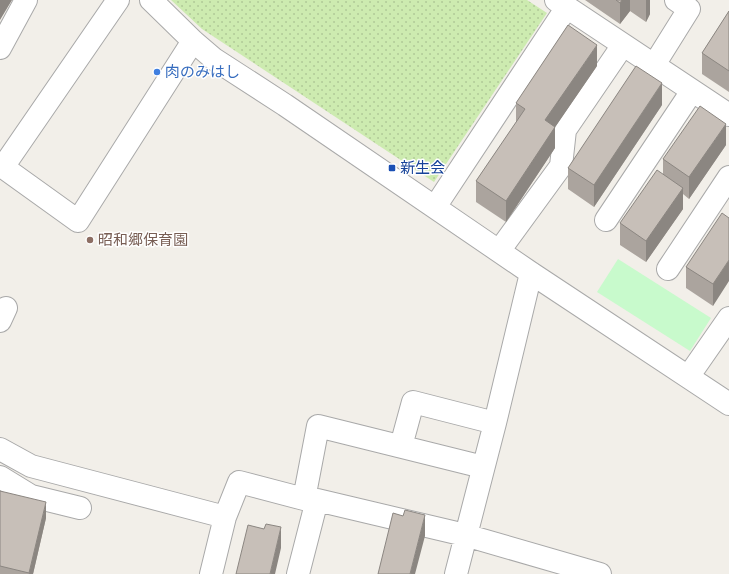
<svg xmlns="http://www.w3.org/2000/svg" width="729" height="574" viewBox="0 0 729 574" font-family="Cabin,'Noto Sans JP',sans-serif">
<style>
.grass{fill:url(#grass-dots)}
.park{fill:#c8facc}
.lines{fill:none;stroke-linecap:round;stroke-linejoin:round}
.minor-casing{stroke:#a9a9a9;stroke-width:24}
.minor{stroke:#fff;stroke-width:22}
.wall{fill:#aba49e}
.shaded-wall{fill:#8b8681}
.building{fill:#c7bfb8;stroke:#8b8681}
.shop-dot{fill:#3f7fe0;stroke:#fff;stroke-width:1.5}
.transit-dot{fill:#1a4fb4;stroke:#fff;stroke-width:1.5}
.education-dot{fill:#8d6e63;stroke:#fff;stroke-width:1.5}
.labels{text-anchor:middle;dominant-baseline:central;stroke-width:3;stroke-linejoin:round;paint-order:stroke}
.shop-label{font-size:15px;fill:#366cbe;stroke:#fff;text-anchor:start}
.transit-label{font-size:15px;fill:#164399;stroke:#fff;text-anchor:start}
.education-label{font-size:15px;fill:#785e54;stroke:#fff;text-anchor:start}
</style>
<defs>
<pattern id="grass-dots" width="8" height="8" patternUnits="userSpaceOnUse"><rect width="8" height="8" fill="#cdebb0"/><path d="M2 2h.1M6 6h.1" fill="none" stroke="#b0c997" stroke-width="1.8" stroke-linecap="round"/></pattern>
</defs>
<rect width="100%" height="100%" fill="#f2efe9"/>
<!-- grass -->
<path class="grass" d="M 171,0 L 527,0 L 547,13 L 434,182 L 202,29 Z"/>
<!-- park -->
<path class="park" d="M 618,259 L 711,318 L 690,351 L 597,292 Z"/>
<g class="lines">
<defs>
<path id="minor" d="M 151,0 L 193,41 L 214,59 L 285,105 L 531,273 L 729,404
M 556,0 L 729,115
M 0,48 L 26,0
M 654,65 L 689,9 L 676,0
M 0,165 L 78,221 L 193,41
M 3,167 L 118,0
M 435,207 L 567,7
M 606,220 L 692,91
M 499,251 L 561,166 L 565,130 L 623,45
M 668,269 L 729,177
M 0,321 L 6,308
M 688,377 L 729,318
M 401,446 L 413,402 L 495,423
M 0,449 L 31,466 L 225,517
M 0,477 L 31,496 L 80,508
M 304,499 L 318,426 L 483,467
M 211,574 L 225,517 L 239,482 L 304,499 L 317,500 L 465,535 L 600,574
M 298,574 L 317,500
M 456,574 L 495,423 L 531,273"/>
</defs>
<!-- minor casing -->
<use href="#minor" class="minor-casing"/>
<!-- minor -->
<use href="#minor" class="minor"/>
</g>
<!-- wall -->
<path class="wall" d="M 585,0 L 650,0 L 650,14 L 646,22 L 630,11 L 620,24 Z
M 729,11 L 729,92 L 702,74 L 702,53 Z
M 597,66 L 555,127 L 555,148 L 506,222 L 476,202 L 476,181 L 516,123 L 516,103 Z
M 662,105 L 594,207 L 568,189 L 568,168 Z
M 726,145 L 689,199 L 683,194 L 683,209 L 646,262 L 620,245 L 620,223 L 663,174 L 663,159 Z
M 729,218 L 713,306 L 686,288 L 686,267 Z
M 0,491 L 46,518 L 33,574 L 0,574 Z"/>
<!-- shaded-wall -->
<path class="shaded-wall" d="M 0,0 L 12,0 L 0,20 Z
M 622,0 L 630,0 L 630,11 L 620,24 L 620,3 Z
M 646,0 L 650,0 L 650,14 L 646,22 Z
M 597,45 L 597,66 L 545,142 L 545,120 Z
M 662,83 L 662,105 L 594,207 L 594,185 Z
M 726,124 L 726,145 L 689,199 L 689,177 Z
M 555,127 L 555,148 L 506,222 L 506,201 Z
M 683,188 L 683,209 L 646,262 L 646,241 Z
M 729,260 L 729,281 L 713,306 L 713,284 Z
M 46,502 L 46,518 L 33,574 L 29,574 Z
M 425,515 L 425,536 L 415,574 L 410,574 Z
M 281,527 L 281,548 L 275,574 L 270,574 Z"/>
<!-- building -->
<path class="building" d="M 616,0 L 622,0 L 620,3 Z
M 729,11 L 729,71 L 702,53 Z
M 568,25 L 597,45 L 545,120 L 555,127 L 506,201 L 476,181 L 525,109 L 516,103 Z
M 636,66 L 662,83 L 594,185 L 568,168 Z
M 700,106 L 726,124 L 689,177 L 663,159 Z
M 657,170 L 683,188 L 646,241 L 620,223 Z
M 722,213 L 729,218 L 729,260 L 713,284 L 686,267 Z
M 0,491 L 46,502 L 29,573 L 0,566 Z
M 405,510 L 425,515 L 410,574 L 378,574 L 393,513 L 403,516 Z
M 266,524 L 281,527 L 270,574 L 236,574 L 248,525 L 264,529 Z"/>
<!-- markers -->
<circle class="shop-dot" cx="157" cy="72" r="4"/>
<rect class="transit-dot" x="388" y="164" width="8" height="8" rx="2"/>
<circle class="education-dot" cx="90" cy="240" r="4"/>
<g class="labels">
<!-- shop labels -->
<g class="shop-label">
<text x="165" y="72">肉のみはし</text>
</g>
<!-- transit labels -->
<g class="transit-label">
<text x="400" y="168">新生会</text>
</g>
<!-- education labels -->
<g class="education-label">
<text x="98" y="240">昭和郷保育園</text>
</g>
</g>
</svg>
